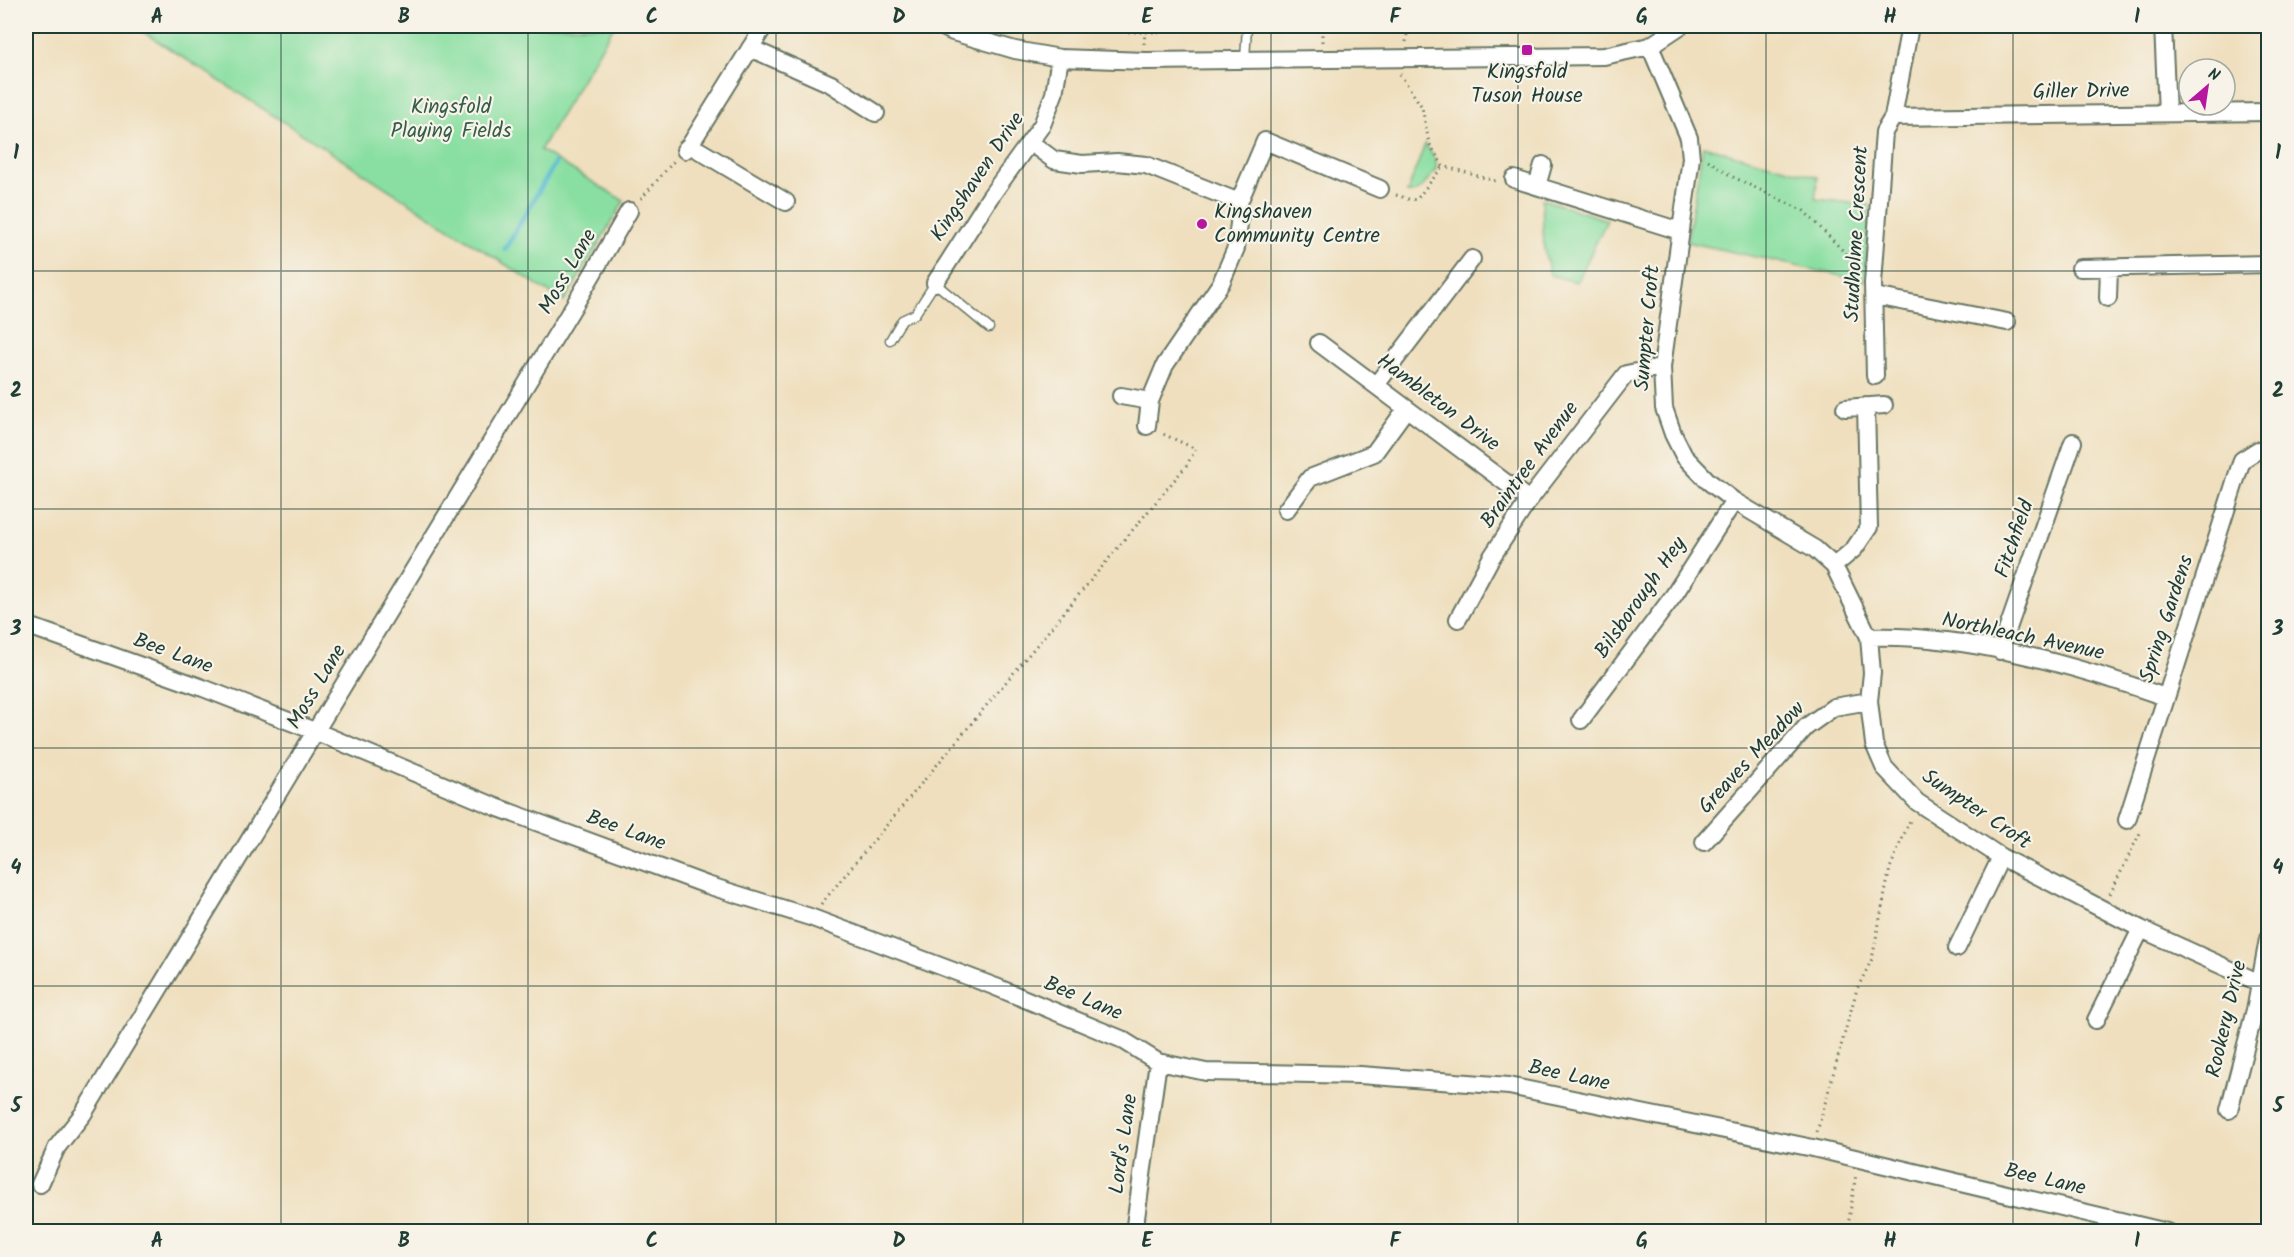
<svg xmlns="http://www.w3.org/2000/svg" width="2294" height="1257" viewBox="0 0 2294 1257" font-family="Kalam,sans-serif">
<style>
.green{fill:#89dfa2;stroke:#548e6b;stroke-width:1.5}
.lines{fill:none;stroke-linecap:round;stroke-linejoin:round}
.stream{stroke:#53bad1;stroke-width:5}
.lane-casing{stroke:#687664;stroke-width:11}
.street-casing{stroke:#687664;stroke-width:20}
.path{stroke:#687664;stroke-width:3;stroke-dasharray:1.5 4.5;stroke-linecap:butt}
.lane{stroke:#fff;stroke-width:8}
.street{stroke:#fff;stroke-width:16}
.grid{fill:none;stroke:#1f3d34;stroke-width:1.5;stroke-opacity:0.55}
.poi-dot{fill:#b5179e;stroke:#f7f3e8;stroke-width:2}
.labels{text-anchor:middle;dominant-baseline:central;stroke-width:4.5;stroke-linejoin:round;paint-order:stroke}
.poi-label{font-size:21px;fill:#1f3d34;stroke:#f7f3e8}
.street-label{font-size:21px;fill:#1f3d34;stroke:#f7f3e8}
.park-label{font-size:21px;fill:#345d4a;stroke:#f7f3e8}
.neatline{fill:none;stroke:#1f3d34;stroke-width:2}
.grid-label{font-size:20px;text-anchor:middle;font-weight:bold;fill:#1f3d34}
</style>
<rect width="100%" height="100%" fill="#f7f3e8"/>
<filter id="ink" filterUnits="userSpaceOnUse"><feTurbulence type="fractalNoise" baseFrequency=".0167" numOctaves="2"/><feDisplacementMap in="SourceGraphic" scale="12" xChannelSelector="R" yChannelSelector="G"/><feConvolveMatrix kernelMatrix="1 2 1 2 8 2 1 2 1" color-interpolation-filters="sRGB"/></filter>
<filter id="wash" filterUnits="userSpaceOnUse"><feTurbulence type="fractalNoise" baseFrequency=".008" numOctaves="4" result="noise"/><feDisplacementMap in="SourceGraphic" scale="24" xChannelSelector="R" yChannelSelector="G"/><feGaussianBlur stdDeviation="1.35" result="paint"/><feColorMatrix in="noise" values="0 0 0 0 0 0 0 0 0 0 0 0 0 0 0 0 0 1.4 0 .05"/><feComposite in="paint" operator="in"/></filter>
<g filter="url(#wash)">
<rect width="100%" height="100%" fill="#efdfbe"/>
<!-- green -->
<path class="green" d="M 134,26 L 614,26 L 540,150 L 624,201 L 564,302 Z
M 1425,144 L 1436,160 L 1436,170 C 1428,179 1420,195 1407,193 Z
M 1703,146 L 1818,177 L 1815,199 L 1870,205 L 1865,281 L 1687,242 Z
M 1542,199 L 1607,220 L 1577,282 L 1550,275 L 1544,249 Z"/>
<g class="lines">
<!-- stream -->
<path class="stream" d="M 505,249 L 555,163"/>
</g>
</g>
<g filter="url(#ink)">
<g class="lines">
<defs>
<path id="lane" d="M 1245,60 L 1247,26
M 890,340 L 902,320 L 915,314 L 935,283 L 989,328"/>
<path id="street" d="M 941,26 L 953,32 L 1015,50 L 1060,58 L 1146,61 L 1604,56 L 1650,46 L 1680,26
M 2163,26 L 2167,113
M 1650,46 L 1689,138 L 1691,158 L 1662,367 L 1664,408 L 1673,434 L 1684,456 L 1708,481 L 1734,501 L 1815,549 L 1834,566 L 1869,637 L 1872,673 L 1869,701 L 1874,744 L 1884,767 L 1917,802 L 2001,857 L 2141,929 L 2260,983
M 750,48 L 831,84 L 876,113
M 1893,117 L 2268,112
M 1031,143 L 1054,160 L 1082,164 L 1117,162 L 1146,165 L 1239,202
M 690,145 L 786,202
M 685,150 L 690,145 L 764,26
M 1514,179 L 1680,231
M 1537,186 L 1543,165
M 2080,268 L 2268,264
M 935,283 L 990,197 L 1042,125 L 1054,94 L 1060,58
M 1875,296 L 2007,322
M 2108,298 L 2109,268
M 1319,343 L 1529,500
M 1875,376 L 1873,283 L 1884,132 L 1893,117 L 1910,26
M 1376,385 L 1472,259
M 1121,396 L 1150,401 L 1165,365 L 1221,283 L 1236,248 L 1240,215 L 1239,202 L 1265,141 L 1380,189
M 1845,408 L 1884,405
M 1147,426 L 1150,401
M 1286,510 L 1310,478 L 1374,453 L 1406,409
M 1834,566 L 1854,549 L 1869,527 L 1866,406
M 1458,619 L 1491,558 L 1529,500 L 1626,374 L 1662,367
M 26,625 L 203,688 L 317,732 L 496,807 L 707,885 L 810,917 L 996,987 L 1121,1039 L 1158,1062 L 1206,1072 L 1360,1075 L 1509,1086 L 1813,1148 L 2167,1232
M 1869,637 C 1966,634 2074,665 2165,697
M 2000,651 L 2073,442
M 1581,720 L 1674,595 L 1734,501
M 2127,820 L 2242,460 L 2258,450 L 2268,450
M 1704,842 L 1806,727 L 1834,707 L 1869,701
M 1957,948 L 2001,857
M 2096,1020 L 2141,929
M 2229,1110 L 2256,1006 L 2268,939
M 40,1184 L 57,1147 L 83,1114 L 578,299 L 629,211
M 1134,1232 L 1158,1062"/>
</defs>
<!-- lane casing -->
<use href="#lane" class="lane-casing"/>
<!-- street casing -->
<use href="#street" class="street-casing"/>
<!-- path -->
<path class="path" d="M 1128,26 L 1128,32 L 1164,32 L 1164,26
M 1322,42 L 1322,26
M 1406,42 L 1408,26
M 1144,44 L 1145,32
M 1400,74 L 1422,107 L 1429,143 L 1443,166 L 1499,182
M 1708,160 L 1731,176 L 1804,211 L 1857,265
M 1396,195 L 1411,200 L 1417,199 L 1443,166
M 641,199 L 674,161
M 2110,894 L 2140,833
M 821,904 L 1186,466 L 1196,449 L 1163,434
M 1817,1132 L 1857,989 L 1872,959 L 1890,868 L 1911,818
M 26,1209 L 32,1198
M 1847,1232 L 1856,1174"/>
<!-- lane -->
<use href="#lane" class="lane"/>
<!-- street -->
<use href="#street" class="street"/>
</g>
</g>
<!-- grid -->
<path class="grid" d="M 281,26 L 281,1232M 528,26 L 528,1232M 776,26 L 776,1232M 1023,26 L 1023,1232M 1271,26 L 1271,1232M 1518,26 L 1518,1232M 1766,26 L 1766,1232M 2013,26 L 2013,1232M 26,271 L 2268,271M 26,509 L 2268,509M 26,748 L 2268,748M 26,986 L 2268,986"/>
<!-- markers -->
<g class="poi-dot">
<rect x="1521" y="44" width="12" height="12" rx="3"/>
<circle cx="1202" cy="224" r="6"/>
</g>
<g class="labels">
<!-- poi labels -->
<g class="poi-label">
<text x="1527" y="72">Kingsfold<tspan x="1527" dy="24">Tuson House</tspan></text>
<text x="1214" y="212" text-anchor="start">Kingshaven<tspan x="1214" dy="24">Community Centre</tspan></text>
</g>
<!-- street labels -->
<g class="street-label">
<text transform="translate(2081 92) rotate(-1)">Giller Drive</text>
<text transform="translate(978 177) rotate(-56)">Kingshaven Drive</text>
<text transform="translate(1857 234) rotate(-87)">Studholme Crescent</text>
<text transform="translate(568 272) rotate(-60)">Moss Lane</text>
<text transform="translate(1648 328) rotate(-85)">Sumpter Croft</text>
<text transform="translate(1438 403) rotate(37)">Hambleton Drive</text>
<text transform="translate(1530 465) rotate(-54)">Braintree Avenue</text>
<text transform="translate(2015 539) rotate(-71)">Fitchfield</text>
<text transform="translate(1641 598) rotate(-55)">Bilsborough Hey</text>
<text transform="translate(2167 619) rotate(-72)">Spring Gardens</text>
<text transform="translate(2023 637) rotate(12)">Northleach Avenue</text>
<text transform="translate(173 654) rotate(20)">Bee Lane</text>
<text transform="translate(317 687) rotate(-59)">Moss Lane</text>
<text transform="translate(1752 758) rotate(-47)">Greaves Meadow</text>
<text transform="translate(1976 810) rotate(34)">Sumpter Croft</text>
<text transform="translate(626 831) rotate(20)">Bee Lane</text>
<text transform="translate(1083 999) rotate(23)">Bee Lane</text>
<text transform="translate(2227 1019) rotate(-77)">Rookery Drive</text>
<text transform="translate(1569 1076) rotate(12)">Bee Lane</text>
<text transform="translate(1124 1144) rotate(-82)">Lord's Lane</text>
<text transform="translate(2045 1180) rotate(13)">Bee Lane</text>
</g>
<!-- park labels -->
<g class="park-label">
<text x="451" y="107">Kingsfold<tspan x="451" dy="24">Playing Fields</tspan></text>
</g>
</g>
<!-- margin -->
<rect width="2294" height="1257" fill="none" stroke="#f7f3e8" stroke-width="66"/>
<!-- north arrow -->
<g transform="translate(2207 87) rotate(29)"><circle r="28" fill="#f7f3e8" stroke="#a1aaa0" stroke-width="1.5"/>
<path d="M0-4.5L10 22L0 15L-10 22Z" fill="#b5179e"/>
<text y="-9" font-size="16" font-weight="bold" text-anchor="middle" fill="#1f3d34">N</text>
</g>
<rect x="33" y="33" width="2228" height="1191" class="neatline"/>
<g class="grid-label">
<text x="157" y="23">A</text>
<text x="404" y="23">B</text>
<text x="652" y="23">C</text>
<text x="899" y="23">D</text>
<text x="1147" y="23">E</text>
<text x="1395" y="23">F</text>
<text x="1642" y="23">G</text>
<text x="1890" y="23">H</text>
<text x="2137" y="23">I</text>
<text x="16" y="159">1</text>
<text x="2278" y="159">1</text>
<text x="16" y="397">2</text>
<text x="2278" y="397">2</text>
<text x="16" y="635">3</text>
<text x="2278" y="635">3</text>
<text x="16" y="874">4</text>
<text x="2278" y="874">4</text>
<text x="16" y="1112">5</text>
<text x="2278" y="1112">5</text>
<text x="157" y="1247">A</text>
<text x="404" y="1247">B</text>
<text x="652" y="1247">C</text>
<text x="899" y="1247">D</text>
<text x="1147" y="1247">E</text>
<text x="1395" y="1247">F</text>
<text x="1642" y="1247">G</text>
<text x="1890" y="1247">H</text>
<text x="2137" y="1247">I</text>
</g>
</svg>
